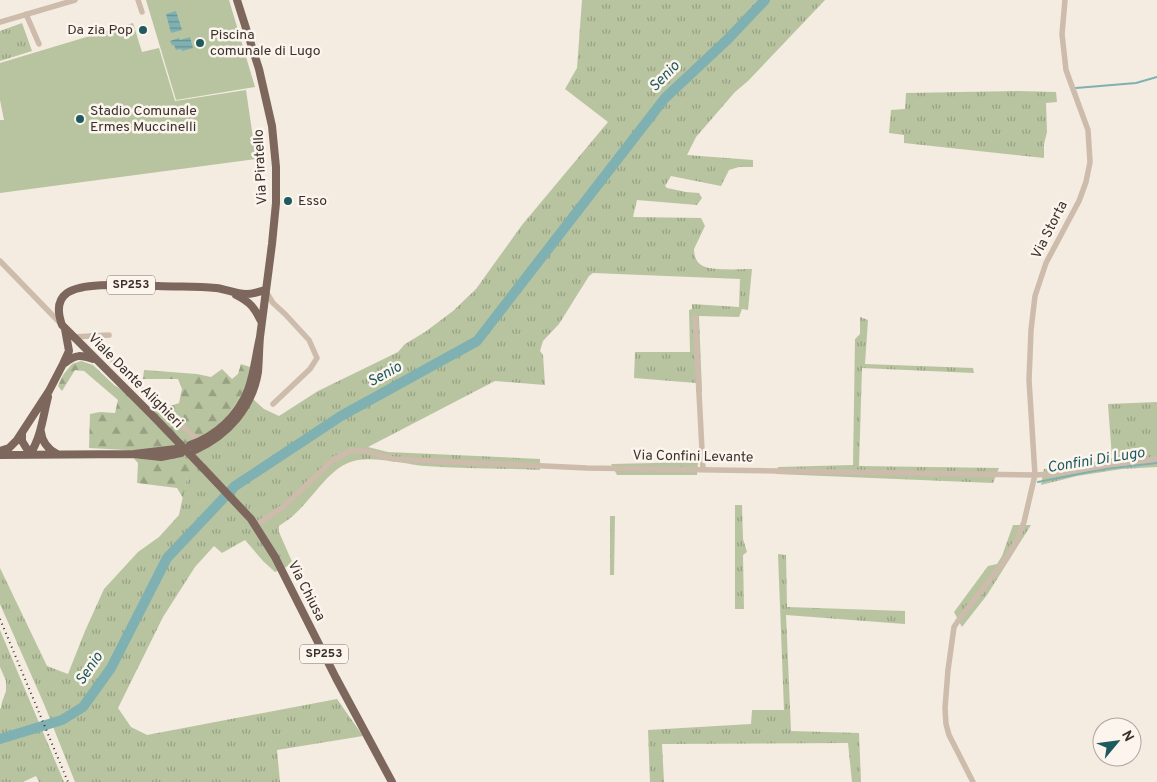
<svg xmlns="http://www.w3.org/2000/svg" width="1157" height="782" viewBox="0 0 1157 782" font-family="Overpass,sans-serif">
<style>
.grass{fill:url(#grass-tufts)}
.forest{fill:url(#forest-firs)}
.pitch{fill:#b8c4a0}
.water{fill:url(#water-rules)}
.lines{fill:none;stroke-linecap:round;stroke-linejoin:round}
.stream{stroke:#7fb0b2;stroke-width:2}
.river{stroke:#7fb0b2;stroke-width:10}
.minor{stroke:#cdbbac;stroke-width:5.5}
.major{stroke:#7d675c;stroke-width:8}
.rail{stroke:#3b302b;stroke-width:2;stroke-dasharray:1 4;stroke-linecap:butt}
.major-bridge{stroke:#7d675c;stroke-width:8}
.poi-dot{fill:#1f5a5e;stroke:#fbf5ee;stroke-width:2}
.labels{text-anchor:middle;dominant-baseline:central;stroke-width:5;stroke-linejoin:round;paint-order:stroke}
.shield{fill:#fbf5ee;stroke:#756b66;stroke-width:1}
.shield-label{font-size:12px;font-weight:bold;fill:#3b302b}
.poi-label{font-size:14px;fill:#3b302b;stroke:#fbf5ee;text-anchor:start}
.street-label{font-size:14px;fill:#3b302b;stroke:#fbf5ee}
.water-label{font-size:15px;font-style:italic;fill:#1f5a5e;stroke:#fbf5ee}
</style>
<defs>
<pattern id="grass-tufts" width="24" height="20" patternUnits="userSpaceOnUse" patternTransform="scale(1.25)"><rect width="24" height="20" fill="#b8c4a0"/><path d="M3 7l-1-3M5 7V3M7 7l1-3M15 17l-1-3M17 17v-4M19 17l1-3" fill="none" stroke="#97a083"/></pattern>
<pattern id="forest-firs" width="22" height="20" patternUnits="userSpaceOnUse" patternTransform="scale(1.25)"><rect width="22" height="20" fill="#b8c4a0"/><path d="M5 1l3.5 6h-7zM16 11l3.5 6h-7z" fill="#97a083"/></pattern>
<pattern id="water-rules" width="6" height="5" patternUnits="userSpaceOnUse" patternTransform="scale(1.25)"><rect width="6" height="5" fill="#7fb0b2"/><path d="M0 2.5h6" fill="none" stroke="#699091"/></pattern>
</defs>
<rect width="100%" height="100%" fill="#f4ebe1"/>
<!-- grass -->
<path class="grass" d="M 582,0 L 825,0 L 748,81 L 735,92 L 696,137 L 687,155 L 753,160 L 753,167 L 739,167 L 729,170 L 721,186 L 671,176 L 665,186 L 667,188 L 686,192 L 699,193 L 702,198 L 697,205 L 637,200 L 633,217 L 701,218 L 705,226 L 694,249 C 694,255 696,263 703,266 C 713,271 740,269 752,269 L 748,310 L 742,309 L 739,317 L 699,316 L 702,392 L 696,392 L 696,383 L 634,378 L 635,352 L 690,352 L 689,310 L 692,309 L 692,304 L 739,307 L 740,279 L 593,273 L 589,276 L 559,324 L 543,341 L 540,351 L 543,355 L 545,385 L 495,381 L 368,447 L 388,452 L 540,459 L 540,470 C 502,468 463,469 425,466 C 403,464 366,453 346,464 C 328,472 312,498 297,512 C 292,517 285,522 279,526 L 279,532 L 293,564 L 275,572 L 263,561 L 245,540 L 222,553 L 214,546 L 195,567 L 163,617 L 118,708 L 131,727 L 147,735 L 337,699 L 363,736 L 277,750 L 280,782 L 75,782 L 44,704 L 0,604 L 0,568 L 47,666 L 68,674 L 85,631 L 104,589 L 138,552 L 159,537 L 179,515 L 187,477 L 173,447 L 219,428 L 231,411 L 246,387 L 249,372 L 259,385 L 253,399 L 264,409 L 279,416 L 318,391 L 398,352 L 405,344 L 425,332 L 453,311 L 476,289 L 522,225 L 608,122 L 565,89 L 577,68 Z
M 22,23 L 32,51 L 0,61 L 0,31 Z
M 1018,91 L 1056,92 L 1057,102 L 1046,103 L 1047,132 L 1044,144 L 1044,158 L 904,143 L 904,135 L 889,133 L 891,110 L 905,109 L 906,93 Z
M 860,317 L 868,320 L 865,364 L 973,368 L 974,373 L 862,368 L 859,466 L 999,468 L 993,483 L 776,474 L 778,467 L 853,465 L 855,339 L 860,334 Z
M 1157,402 L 1157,467 L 1122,469 L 1077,476 L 1041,485 L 1044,469 L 1071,467 L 1112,458 L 1108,404 Z
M 698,462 L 697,475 L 617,475 L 611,464 Z
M 735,505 L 742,505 L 743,539 L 747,552 L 743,555 L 744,609 L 735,609 Z
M 610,516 L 615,516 L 614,575 L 610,575 Z
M 1013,525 L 1031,525 L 987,595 L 962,627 L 954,612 L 988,566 L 997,564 L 1002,556 Z
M 778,554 L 786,555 L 787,607 L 905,611 L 905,624 L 786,615 L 791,731 L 859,733 L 861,782 L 852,782 L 848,743 L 662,744 L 664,782 L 650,782 L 648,730 L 751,724 L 752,710 L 784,710 Z
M 0,630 L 64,782 L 39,782 L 36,776 L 23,782 L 0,782 L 0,709 L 1,708 L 2,702 L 6,691 L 6,681 L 0,667 Z"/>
<!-- forest -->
<path class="forest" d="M 81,361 L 93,365 L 114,385 L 156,411 L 179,403 L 182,389 L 178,379 L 143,379 L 144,370 L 197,374 L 211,377 L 222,369 L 232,379 L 238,374 L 241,364 L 250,367 L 246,387 L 231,411 L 219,428 L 201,438 L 174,447 L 194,468 L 187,477 L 183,498 L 177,488 L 137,483 L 138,463 L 126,450 L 89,448 L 90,414 L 100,412 L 115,413 L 118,400 L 84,371 L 75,370 L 62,391 L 58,386 L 63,375 L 72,364 Z"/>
<!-- pitch -->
<path class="pitch" d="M 146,0 L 229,0 L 255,87 L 176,100 Z
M 133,23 L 142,52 L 159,48 L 175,101 L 246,90 L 256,159 L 0,193 L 0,120 L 4,120 L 0,100 L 0,63 Z"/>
<!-- water -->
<path class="water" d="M 176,11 L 182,30 L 171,33 L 166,14 Z
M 190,37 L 193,48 L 182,51 L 181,49 L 176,50 L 174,45 L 172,45 L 170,41 L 179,38 L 180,40 Z"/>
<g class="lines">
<!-- stream -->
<path class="stream" d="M 1076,88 L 1136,83 L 1157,77
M 1038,482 L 1104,469 L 1157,463"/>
<!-- river -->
<path class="river" d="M 0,739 L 62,720 L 83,707 L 111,668 L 167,558 L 235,486 L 341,416 L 477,341 L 665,98 L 728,39 L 765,0"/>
<!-- minor -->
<path class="minor" d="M 138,0 L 142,12
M 26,14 L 39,44
M 0,22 L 75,0
M 0,261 L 62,325
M 265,290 L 273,303 L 285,314 L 309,340 L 317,358 L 310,369 L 273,404
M 695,317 L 703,469
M 90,336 L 134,383 L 199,441
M 73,337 L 109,335
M 256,525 L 283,507 L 334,459 L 352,450 L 365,451 L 393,459 L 587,468 L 1035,475 L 1054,474 L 1114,464 L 1157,459
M 973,782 L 949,735 L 946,724 L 945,708 L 948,670 L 954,627 L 960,618 L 1006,559 L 1016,542 L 1024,522 L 1035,475 L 1029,380 L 1031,330 L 1035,296 L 1046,263 L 1079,201 L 1086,182 L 1090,162 L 1088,130 L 1066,70 L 1062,34 L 1065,0"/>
<!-- major -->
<path class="major" d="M 237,0 L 259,69 L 272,126 L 276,167 L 276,203 L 272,244 L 260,337
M 236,295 C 250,302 254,307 261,321
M 65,363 C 76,354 81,355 93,359
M 154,417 L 62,325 C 58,314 56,301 67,293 C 85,281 136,286 158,286 C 177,287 197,286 216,288 C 226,289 236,294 246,294 C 253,294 259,292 265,290
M 41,432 C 42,443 48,449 57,454
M 22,433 L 22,441 L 30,454
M 190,445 C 216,436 238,416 248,390 C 254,374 256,354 260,337 C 259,348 259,360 258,372 C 252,408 228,435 195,450
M 176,449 L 134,454 L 161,457 L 181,453
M 0,451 L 9,448 L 17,440 L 49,391 L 63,364 L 69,351 L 65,329
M 30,454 C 41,438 43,416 48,397
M 0,455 L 134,454
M 203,468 L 251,519 L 275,557 L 336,678 L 392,782"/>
<!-- rail -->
<path class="rail" d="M 0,619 L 68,782"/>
<!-- major-bridge -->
<path class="major-bridge" d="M 154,417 L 203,468"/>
</g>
<!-- markers -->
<g class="poi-dot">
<circle cx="143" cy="30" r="5"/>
<circle cx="200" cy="43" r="5"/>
<circle cx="80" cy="119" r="5"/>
<circle cx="288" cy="201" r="5"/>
</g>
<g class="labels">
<!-- shield labels -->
<g class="shield">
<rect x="107" y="275.5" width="48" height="19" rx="4"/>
<rect x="300" y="644.5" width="48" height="19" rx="4"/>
</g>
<g class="shield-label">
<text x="131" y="285">SP253</text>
<text x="324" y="654">SP253</text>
</g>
<!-- poi labels -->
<g class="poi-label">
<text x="133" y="30" text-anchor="end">Da zia Pop</text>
<text x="210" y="35">Piscina<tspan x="210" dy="16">comunale di Lugo</tspan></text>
<text x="90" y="111">Stadio Comunale<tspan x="90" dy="16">Ermes Muccinelli</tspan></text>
<text x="298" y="201">Esso</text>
</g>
<!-- street labels -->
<g class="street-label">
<text transform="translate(261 167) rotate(-93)">Via Piratello</text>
<text transform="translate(1050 230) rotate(-63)">Via Storta</text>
<text transform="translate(135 381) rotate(45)">Viale Dante Alighieri</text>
<text transform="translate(693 457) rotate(1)">Via Confini Levante</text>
<text transform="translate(306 591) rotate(63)">Via Chiusa</text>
</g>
<!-- water labels -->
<g class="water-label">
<text transform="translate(665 77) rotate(-46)">Senio</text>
<text transform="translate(385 375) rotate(-29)">Senio</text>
<text transform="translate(1096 461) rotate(-9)">Confini Di Lugo</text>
<text transform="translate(90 669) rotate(-56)">Senio</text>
</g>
</g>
<!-- north arrow -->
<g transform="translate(1117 742) rotate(61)"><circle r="24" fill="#fbf5ee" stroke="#aea6a0"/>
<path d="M0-4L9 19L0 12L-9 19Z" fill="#1f5a5e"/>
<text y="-8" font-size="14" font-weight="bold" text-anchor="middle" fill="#3b302b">N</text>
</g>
</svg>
